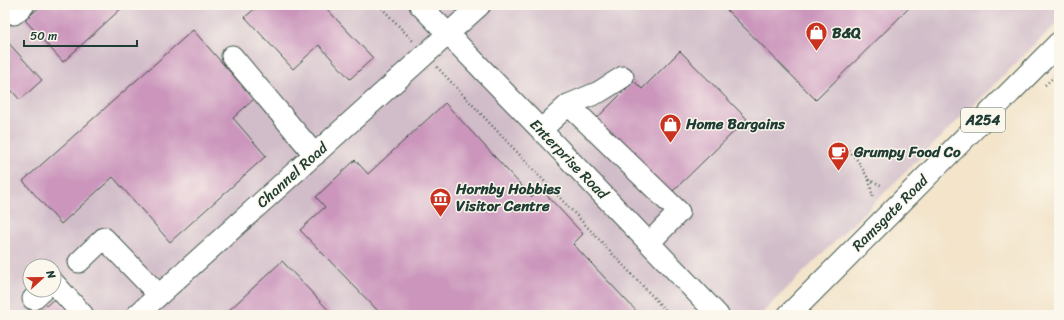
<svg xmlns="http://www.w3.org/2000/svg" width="1064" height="320" viewBox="0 0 1064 320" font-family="Sriracha,sans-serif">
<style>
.industrial{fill:#d1bdc9;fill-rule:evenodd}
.building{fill:#cb95bc}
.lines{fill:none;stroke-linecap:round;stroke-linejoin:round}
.minor-casing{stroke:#3f564a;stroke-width:23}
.major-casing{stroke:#3f564a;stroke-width:24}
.path{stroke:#3f564a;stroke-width:2.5;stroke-dasharray:1 3;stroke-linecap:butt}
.minor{stroke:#fff;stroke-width:21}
.major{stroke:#fff;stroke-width:22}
.labels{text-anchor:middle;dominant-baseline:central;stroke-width:3;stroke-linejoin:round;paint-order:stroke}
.shield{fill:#fbf7ec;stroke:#61756b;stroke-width:1}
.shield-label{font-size:14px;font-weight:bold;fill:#1f3d34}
.poi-label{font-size:15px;font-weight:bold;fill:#1f3d34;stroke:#fbf7ec;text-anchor:start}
.street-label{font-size:15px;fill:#1f3d34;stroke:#fbf7ec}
</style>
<rect width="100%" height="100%" fill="#fbf7ec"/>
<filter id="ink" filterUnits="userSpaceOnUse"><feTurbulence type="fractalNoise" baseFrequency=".025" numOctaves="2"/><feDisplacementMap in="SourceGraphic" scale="8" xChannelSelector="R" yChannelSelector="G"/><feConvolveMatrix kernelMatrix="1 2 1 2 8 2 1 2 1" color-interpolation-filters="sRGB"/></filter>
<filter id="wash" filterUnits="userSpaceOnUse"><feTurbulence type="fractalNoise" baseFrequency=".012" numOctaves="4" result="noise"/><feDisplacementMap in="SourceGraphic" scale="16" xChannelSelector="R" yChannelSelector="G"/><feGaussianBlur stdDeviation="0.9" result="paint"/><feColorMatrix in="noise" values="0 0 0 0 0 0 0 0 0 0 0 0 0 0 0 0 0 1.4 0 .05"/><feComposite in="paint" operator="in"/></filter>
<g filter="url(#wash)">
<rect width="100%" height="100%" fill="#f3e4ca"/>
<!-- industrial -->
<path class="industrial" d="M 5,5 L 1059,5 L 1059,21 L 760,315 L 5,315 ZM 30,266 L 54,266 L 54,290 L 30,290 Z"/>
<g id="blocks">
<!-- building -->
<path class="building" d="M 42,5 L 125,5 L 63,62 L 25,20 Z
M 259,5 L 323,5 L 373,58 L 350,79 L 319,45 L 293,69 L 245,17 Z
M 722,5 L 912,5 L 816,100 Z
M 193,30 L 254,99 L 233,118 L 266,156 L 170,242 L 113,177 L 61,224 L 23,181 Z
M 5,39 L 42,80 L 20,100 L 5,83 Z
M 680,51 L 747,119 L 669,195 L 595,120 L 634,81 L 642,89 Z
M 445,103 L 532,197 L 541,189 L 583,234 L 573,244 L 640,315 L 382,315 L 300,230 L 325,207 L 316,197 L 355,160 L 368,174 Z
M 282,261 L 333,315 L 224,315 Z
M 55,298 L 71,315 L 36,315 Z"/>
</g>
</g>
<g filter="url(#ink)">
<use href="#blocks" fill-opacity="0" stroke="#3f564a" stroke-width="1"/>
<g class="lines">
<defs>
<path id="minor" d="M 420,5 L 541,130 L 718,315
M 14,14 L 24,5
M 232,56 L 315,155
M 568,105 L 578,114 L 679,212 L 649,243
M 541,130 L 568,105 L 599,92 L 623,77
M 79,262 L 104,238 L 159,295
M 54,283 L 83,315
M 33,299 L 43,290
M 137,315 L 480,5"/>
<path id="major" d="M 789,315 L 1059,43"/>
</defs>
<!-- minor casing -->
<use href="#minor" class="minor-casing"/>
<!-- major casing -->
<use href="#major" class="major-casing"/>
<!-- path -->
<path class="path" d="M 379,5 L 413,41
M 437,67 L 670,315
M 1045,85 L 1059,72
M 846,147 L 858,161 L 869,180 L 883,186
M 869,180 L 873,197"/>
<!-- minor -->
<use href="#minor" class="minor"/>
<!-- major -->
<use href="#major" class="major"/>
</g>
</g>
<!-- icons -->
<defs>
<symbol id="shop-pin" viewBox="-11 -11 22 30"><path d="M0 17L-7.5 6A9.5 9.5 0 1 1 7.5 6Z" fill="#c8321e" stroke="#fbf7ec"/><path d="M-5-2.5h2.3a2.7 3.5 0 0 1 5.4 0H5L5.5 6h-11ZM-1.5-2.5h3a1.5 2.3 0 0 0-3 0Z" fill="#fff"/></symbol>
<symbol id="cafe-pin" viewBox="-11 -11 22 30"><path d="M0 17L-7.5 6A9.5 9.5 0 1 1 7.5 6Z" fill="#c8321e" stroke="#fbf7ec"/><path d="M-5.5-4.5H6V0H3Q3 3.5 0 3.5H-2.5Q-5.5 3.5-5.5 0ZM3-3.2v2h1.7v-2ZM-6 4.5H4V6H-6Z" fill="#fff"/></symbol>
<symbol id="museum-pin" viewBox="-11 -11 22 30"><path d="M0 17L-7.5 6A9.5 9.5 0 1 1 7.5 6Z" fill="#c8321e" stroke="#fbf7ec"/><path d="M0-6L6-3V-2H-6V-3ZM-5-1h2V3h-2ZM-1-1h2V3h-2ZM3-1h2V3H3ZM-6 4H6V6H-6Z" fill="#fff"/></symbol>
</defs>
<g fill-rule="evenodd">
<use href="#shop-pin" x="804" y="20" width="25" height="34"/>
<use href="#shop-pin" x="658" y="112" width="25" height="34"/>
<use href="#cafe-pin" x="826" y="140" width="25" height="34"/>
<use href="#museum-pin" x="428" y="186" width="25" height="34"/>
</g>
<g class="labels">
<!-- shield labels -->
<rect class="shield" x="961" y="108" width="44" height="24" rx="3"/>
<g class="shield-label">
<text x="983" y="120">A254</text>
</g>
<!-- poi labels -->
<g class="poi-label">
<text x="832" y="33">B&amp;Q</text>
<text x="686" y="124">Home Bargains</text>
<text x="854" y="152">Grumpy Food Co</text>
<text x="456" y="189">Hornby Hobbies<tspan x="456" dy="17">Visitor Centre</tspan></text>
</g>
<!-- street labels -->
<g class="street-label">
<text transform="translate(569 159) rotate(46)">Enterprise Road</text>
<text transform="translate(292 175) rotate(-42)">Channel Road</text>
<text transform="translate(890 213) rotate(-45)">Ramsgate Road</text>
</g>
</g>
<!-- margin -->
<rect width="1064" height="320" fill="none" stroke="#fbf7ec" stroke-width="20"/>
<!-- north arrow -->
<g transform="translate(42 278) rotate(68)"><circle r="19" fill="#fbf7ec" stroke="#a3ada2"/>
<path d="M0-3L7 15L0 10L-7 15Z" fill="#c8321e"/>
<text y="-6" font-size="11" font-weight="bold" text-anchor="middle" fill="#1f3d34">N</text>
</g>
<!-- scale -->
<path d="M24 40v6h113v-6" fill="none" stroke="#1f3d34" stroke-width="2"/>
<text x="30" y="40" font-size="12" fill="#1f3d34" stroke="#fbf7ec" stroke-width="3" paint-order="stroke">50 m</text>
</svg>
